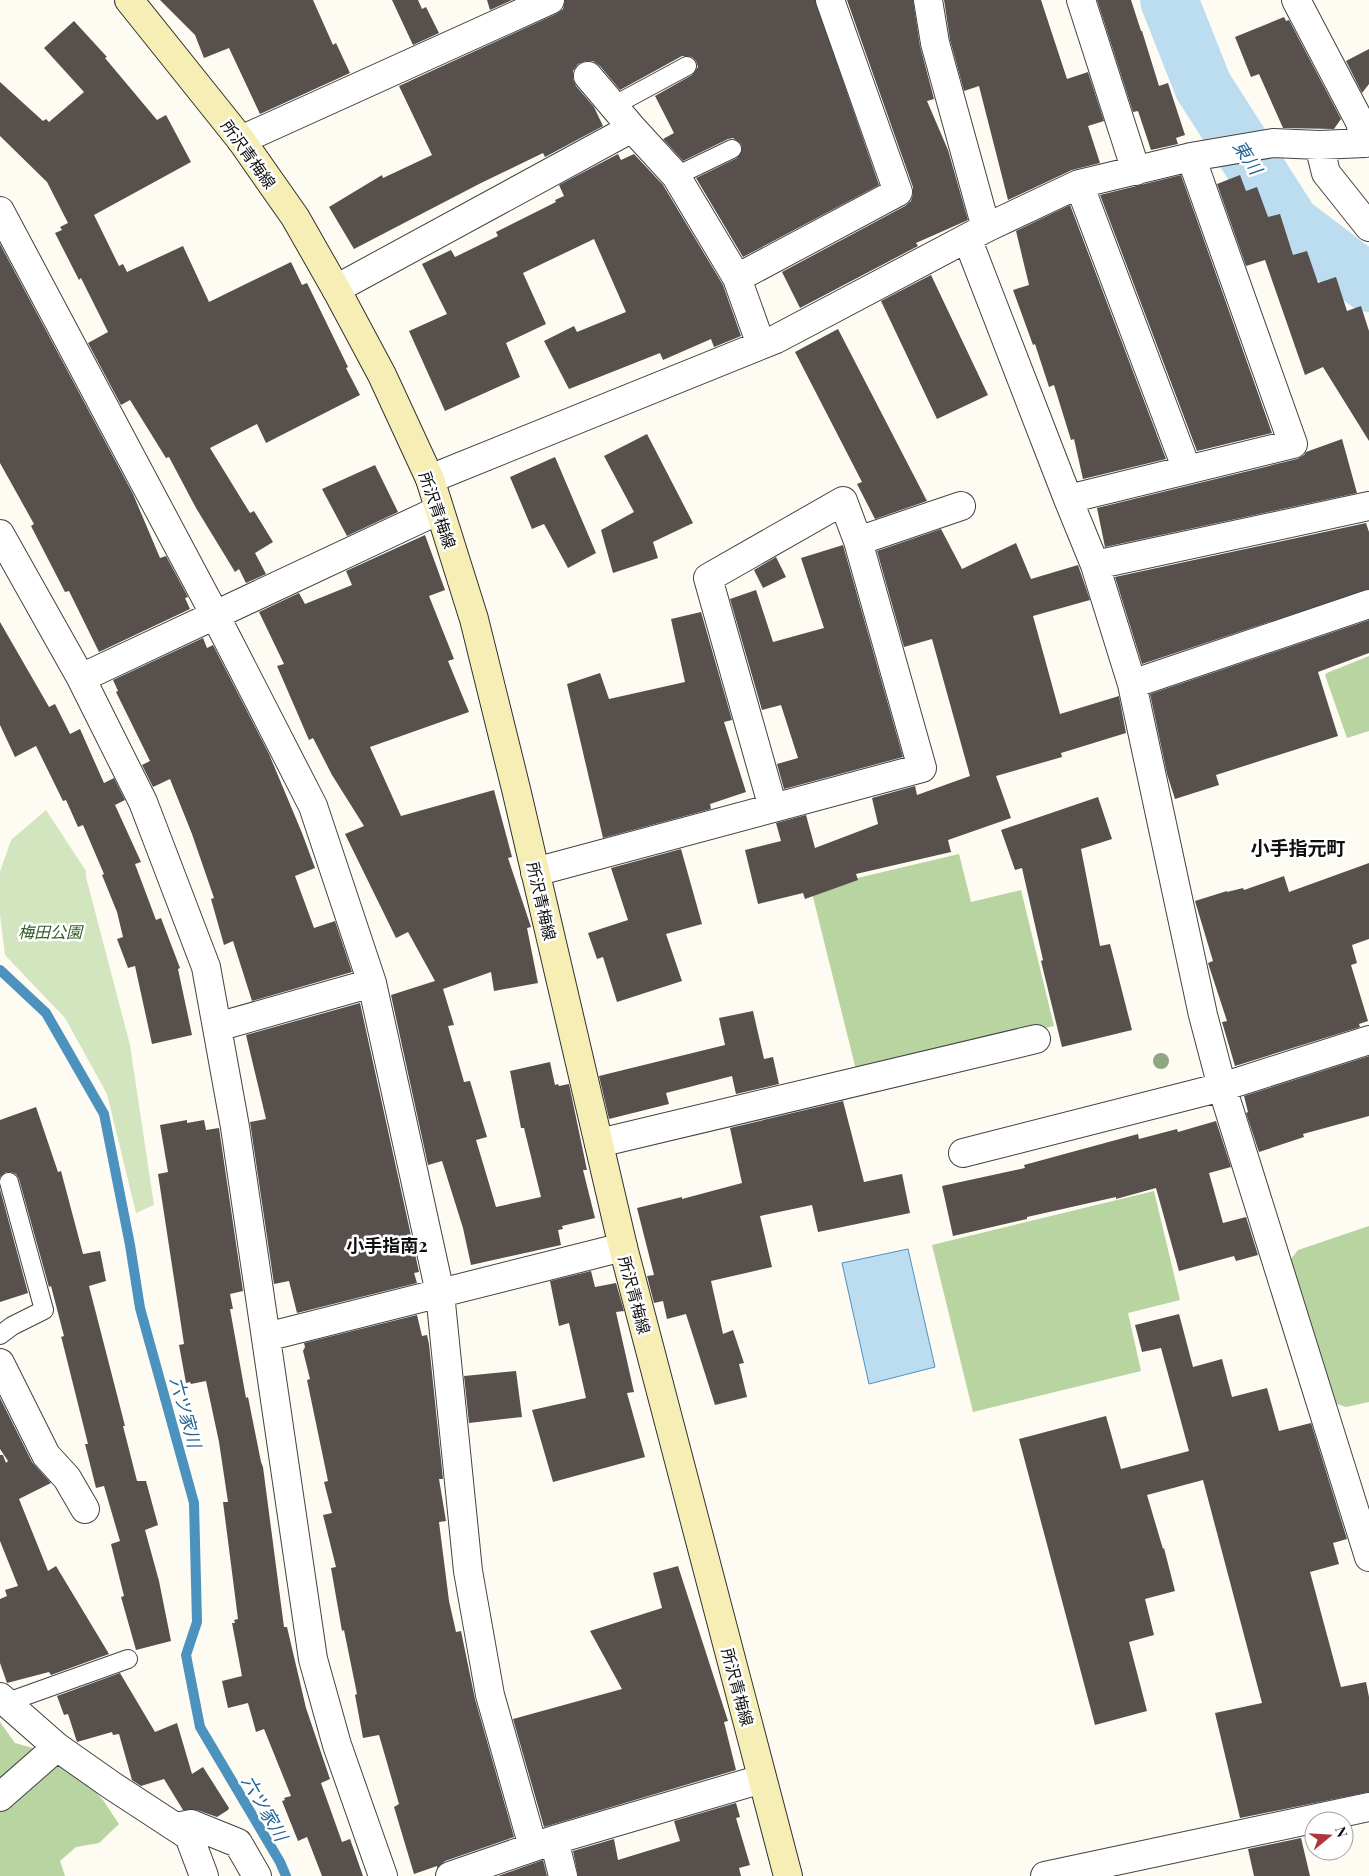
<svg xmlns="http://www.w3.org/2000/svg" width="1369" height="1876" viewBox="0 0 1369 1876" font-family="'Playfair Display','Noto Sans JP',serif">
<style>
.green{fill:#d3e5bf}
.forest{fill:#b8d4a0}
.water{fill:#bcddf0;stroke:#4b92bf}
.lines{fill:none;stroke-linecap:round;stroke-linejoin:round}
.stream{stroke:#4b92bf;stroke-width:10}
.river{stroke:#bcddf0;stroke-width:58}
.building{fill:#57504c}
.lane-casing{stroke:#424242;stroke-width:20}
.street-casing{stroke:#424242;stroke-width:30}
.secondary-casing{stroke:#313131;stroke-width:30}
.lane{stroke:#fff;stroke-width:18}
.street{stroke:#fff;stroke-width:28}
.secondary{stroke:#f6eeb5;stroke-width:28}
.tree{fill:#8ea682}
.labels{text-anchor:middle;dominant-baseline:central;stroke-width:5;stroke-linejoin:round;paint-order:stroke}
.street-label{font-size:16px;fill:#0f0f0f;stroke:#fff}
.park-label{font-size:16px;font-style:italic;fill:#336026;stroke:#fff}
.water-label{font-size:18px;font-style:italic;fill:#256594;stroke:#fff}
.neighbourhood-label{font-size:18px;font-weight:bold;fill:#0f0f0f;stroke:#fff}
.quarter-label{font-size:19px;font-weight:bold;fill:#0f0f0f;stroke:#fff}
</style>
<rect width="100%" height="100%" fill="#fefbf2"/>
<!-- green -->
<path class="green" d="M 46,810 L 86,871 L 86,877 L 130,1045 L 154,1205 L 136,1213 L 107,1094 L 65,1018 L 5,955 L 0,915 L 0,872 L 11,840 Z"/>
<!-- forest -->
<path class="forest" d="M 1369,656 L 1369,731 L 1347,738 L 1325,675 L 1327,673 Z
M 959,854 L 971,902 L 1021,890 L 1054,1026 L 857,1074 L 811,889 Z
M 1154,1191 L 1180,1300 L 1128,1313 L 1141,1371 L 973,1412 L 932,1245 Z
M 1369,1226 L 1369,1402 L 1346,1407 L 1331,1402 L 1291,1259 L 1298,1250 Z
M 0,1722 L 15,1743 L 47,1752 L 79,1775 L 103,1800 L 119,1824 L 99,1843 L 76,1847 L 60,1861 L 65,1876 L 0,1876 Z"/>
<!-- water -->
<path class="water" d="M 908,1249 L 935,1367 L 869,1384 L 842,1263 Z"/>
<g class="lines">
<!-- stream -->
<path class="stream" d="M 0,970 L 46,1013 L 104,1114 L 130,1245 L 140,1308 L 194,1503 L 197,1622 L 186,1655 L 200,1727 L 280,1862 L 286,1876"/>
<!-- river -->
<path class="river" d="M 1169,0 L 1203,86 L 1291,224 L 1369,283"/>
</g>
<!-- building -->
<path class="building" d="M 160,0 L 313,0 L 333,45 L 336,43 L 350,73 L 260,114 L 229,48 L 204,58 L 195,35 Z
M 392,0 L 418,0 L 422,9 L 426,7 L 439,33 L 413,45 Z
M 487,0 L 512,0 L 490,10 Z
M 565,0 L 815,0 L 879,185 L 743,257 L 696,178 L 737,158 L 742,150 L 741,144 L 733,138 L 728,139 L 683,161 L 663,139 L 674,133 L 655,96 L 692,75 L 698,67 L 696,61 L 692,57 L 682,56 L 620,90 L 600,66 L 593,61 L 586,61 L 578,64 L 573,71 L 573,79 L 576,86 L 594,107 L 603,126 L 545,157 L 543,153 L 481,183 L 354,249 L 329,207 L 382,175 L 383,178 L 432,155 L 399,86 L 556,14 L 563,9 Z
M 847,0 L 913,0 L 920,46 L 934,99 L 927,101 L 948,150 L 968,220 L 916,243 L 918,246 L 800,308 L 782,272 L 905,206 L 911,201 L 913,194 L 913,187 Z
M 944,0 L 1041,0 L 1067,79 L 1088,72 L 1104,121 L 1088,126 L 1100,163 L 1072,170 L 1008,200 L 979,86 L 964,91 L 950,40 Z
M 1097,0 L 1131,0 L 1141,31 L 1142,31 L 1159,86 L 1168,83 L 1185,135 L 1176,138 L 1178,144 L 1151,150 L 1138,111 L 1133,112 Z
M 1284,17 L 1286,21 L 1289,20 L 1341,119 L 1334,129 L 1283,128 L 1259,74 L 1251,77 L 1235,37 Z
M 74,21 L 107,57 L 105,58 L 157,120 L 166,115 L 191,162 L 94,215 L 119,266 L 123,264 L 127,272 L 183,246 L 209,302 L 291,262 L 302,285 L 307,283 L 348,367 L 346,368 L 360,395 L 266,443 L 257,424 L 210,448 L 250,513 L 254,511 L 273,542 L 255,553 L 266,574 L 246,583 L 239,569 L 235,572 L 196,508 L 169,457 L 166,458 L 130,400 L 121,405 L 88,343 L 108,332 L 81,278 L 79,280 L 55,233 L 62,230 L 60,227 L 68,223 L 47,182 L 0,136 L 0,82 L 43,121 L 46,119 L 49,122 L 84,92 L 44,48 Z
M 1369,49 L 1369,84 L 1362,93 L 1346,61 Z
M 618,154 L 621,160 L 634,154 L 663,185 L 723,285 L 741,336 L 714,347 L 711,339 L 663,360 L 660,353 L 569,389 L 544,341 L 574,326 L 577,332 L 626,312 L 594,239 L 523,273 L 546,324 L 506,343 L 520,377 L 445,411 L 409,331 L 447,314 L 422,264 L 451,250 L 455,257 L 498,236 L 496,232 L 556,202 L 555,200 L 564,196 L 559,185 Z
M 1181,175 L 1272,433 L 1197,451 L 1100,195 Z
M 1240,175 L 1246,191 L 1257,187 L 1268,217 L 1280,214 L 1293,255 L 1307,251 L 1318,283 L 1336,277 L 1347,311 L 1361,306 L 1369,331 L 1369,441 L 1323,367 L 1305,375 L 1265,260 L 1246,266 L 1217,184 Z
M 1070,205 L 1166,459 L 1083,479 L 1074,439 L 1071,440 L 1054,385 L 1049,387 L 1035,344 L 1033,345 L 1013,290 L 1029,285 L 1016,231 Z
M 0,244 L 133,494 L 160,558 L 166,556 L 188,597 L 185,598 L 190,609 L 99,652 L 69,591 L 65,592 L 31,526 L 34,524 L 0,463 Z
M 931,275 L 988,395 L 937,419 L 881,301 Z
M 838,329 L 927,501 L 875,519 L 857,484 L 862,482 L 795,352 Z
M 647,434 L 693,523 L 653,542 L 658,558 L 613,573 L 601,530 L 634,512 L 604,456 Z
M 1342,439 L 1357,493 L 1105,547 L 1097,508 L 1297,459 L 1304,455 L 1306,452 Z
M 555,457 L 596,553 L 568,568 L 544,524 L 532,529 L 510,477 Z
M 375,465 L 398,512 L 347,536 L 322,489 Z
M 1366,523 L 1369,532 L 1369,589 L 1142,664 L 1115,577 Z
M 941,529 L 962,569 L 1016,543 L 1031,579 L 1078,565 L 1090,600 L 1033,616 L 1060,714 L 1119,696 L 1126,733 L 1061,753 L 1062,757 L 996,776 L 1011,818 L 948,840 L 951,852 L 856,874 L 858,880 L 805,899 L 803,893 L 758,904 L 745,850 L 781,841 L 776,823 L 806,815 L 815,848 L 878,824 L 872,798 L 915,786 L 917,795 L 970,776 L 932,639 L 904,647 L 877,551 Z
M 425,535 L 445,590 L 429,596 L 454,659 L 448,661 L 469,712 L 370,747 L 401,816 L 494,790 L 512,857 L 508,858 L 531,927 L 527,928 L 538,983 L 494,991 L 491,972 L 443,989 L 454,1025 L 448,1026 L 464,1082 L 470,1081 L 487,1137 L 476,1140 L 496,1207 L 541,1197 L 524,1128 L 521,1128 L 510,1071 L 550,1062 L 555,1085 L 558,1084 L 559,1086 L 569,1084 L 587,1170 L 583,1170 L 595,1218 L 562,1226 L 563,1229 L 558,1230 L 561,1245 L 471,1265 L 463,1228 L 442,1161 L 428,1165 L 391,995 L 435,981 L 408,932 L 396,938 L 345,834 L 364,826 L 332,775 L 313,738 L 309,740 L 277,666 L 284,664 L 259,612 L 299,593 L 305,604 L 352,585 L 346,571 Z
M 843,545 L 903,757 L 784,789 L 777,764 L 798,758 L 781,705 L 762,710 L 730,599 L 756,590 L 773,642 L 824,628 L 801,558 Z
M 776,557 L 786,577 L 763,588 L 754,570 Z
M 701,612 L 732,720 L 724,722 L 746,792 L 710,804 L 711,809 L 603,838 L 567,684 L 600,673 L 609,699 L 685,682 L 671,619 Z
M 1369,620 L 1369,653 L 1318,672 L 1338,736 L 1216,775 L 1219,785 L 1175,799 L 1167,774 L 1150,694 Z
M 0,622 L 49,707 L 55,704 L 70,734 L 80,729 L 104,783 L 114,778 L 125,800 L 115,805 L 141,862 L 135,864 L 156,920 L 161,918 L 180,968 L 178,969 L 192,1035 L 152,1044 L 135,966 L 128,968 L 117,939 L 123,937 L 117,912 L 102,875 L 104,874 L 83,825 L 78,827 L 66,800 L 63,801 L 36,746 L 15,757 L 0,725 Z
M 203,638 L 207,648 L 213,645 L 269,754 L 302,833 L 315,868 L 295,876 L 314,928 L 335,921 L 352,972 L 252,1001 L 233,941 L 224,945 L 211,899 L 214,898 L 192,834 L 170,779 L 153,787 L 142,765 L 150,761 L 116,692 L 118,691 L 113,680 Z
M 1098,797 L 1112,839 L 1081,849 L 1100,946 L 1110,944 L 1132,1030 L 1062,1047 L 1041,961 L 1043,960 L 1022,868 L 1015,870 L 1001,830 Z
M 681,849 L 702,924 L 666,934 L 682,981 L 617,1002 L 603,957 L 597,959 L 588,933 L 628,920 L 611,868 Z
M 1369,863 L 1369,939 L 1352,945 L 1357,963 L 1351,965 L 1368,1021 L 1359,1024 L 1360,1027 L 1235,1066 L 1222,1022 L 1227,1021 L 1208,963 L 1213,961 L 1195,901 L 1227,891 L 1227,892 L 1243,888 L 1244,890 L 1284,876 L 1289,892 Z
M 360,1003 L 419,1272 L 414,1273 L 417,1283 L 297,1313 L 289,1281 L 274,1284 L 250,1122 L 266,1119 L 246,1035 Z
M 753,1011 L 764,1059 L 773,1057 L 779,1084 L 736,1094 L 732,1076 L 666,1093 L 669,1104 L 609,1119 L 599,1076 L 725,1045 L 719,1018 Z
M 1369,1056 L 1369,1116 L 1303,1134 L 1304,1137 L 1259,1152 L 1246,1113 L 1248,1112 L 1244,1096 Z
M 843,1101 L 864,1182 L 902,1174 L 910,1213 L 818,1232 L 812,1205 L 760,1216 L 772,1267 L 711,1281 L 723,1334 L 733,1330 L 744,1363 L 739,1364 L 747,1397 L 715,1405 L 686,1314 L 667,1319 L 663,1301 L 654,1303 L 647,1276 L 654,1275 L 637,1208 L 682,1197 L 682,1199 L 742,1183 L 730,1128 Z
M 36,1107 L 58,1172 L 61,1171 L 83,1254 L 100,1251 L 106,1281 L 89,1286 L 125,1426 L 123,1426 L 137,1481 L 146,1481 L 158,1525 L 145,1530 L 159,1581 L 171,1641 L 136,1650 L 121,1597 L 124,1596 L 111,1544 L 120,1541 L 104,1486 L 96,1488 L 85,1444 L 88,1444 L 62,1340 L 61,1337 L 64,1336 L 51,1286 L 49,1287 L 19,1179 L 16,1174 L 11,1172 L 6,1172 L 0,1177 L 0,1120 Z
M 187,1120 L 187,1123 L 204,1120 L 206,1130 L 219,1128 L 243,1291 L 230,1294 L 233,1309 L 230,1309 L 246,1398 L 248,1397 L 261,1462 L 263,1467 L 284,1627 L 287,1627 L 306,1708 L 330,1779 L 321,1783 L 342,1842 L 350,1839 L 363,1876 L 322,1876 L 307,1837 L 298,1841 L 282,1801 L 285,1800 L 284,1798 L 291,1796 L 264,1729 L 256,1732 L 248,1703 L 228,1708 L 222,1681 L 242,1676 L 232,1623 L 235,1623 L 234,1620 L 238,1619 L 223,1502 L 228,1502 L 219,1442 L 206,1381 L 191,1384 L 190,1382 L 186,1383 L 179,1345 L 184,1344 L 158,1174 L 168,1172 L 160,1125 Z
M 1216,1121 L 1231,1167 L 1209,1173 L 1223,1223 L 1246,1217 L 1258,1255 L 1236,1261 L 1234,1256 L 1179,1271 L 1156,1188 L 1116,1199 L 1116,1197 L 1027,1217 L 1027,1219 L 953,1236 L 942,1186 L 1025,1168 L 1024,1165 L 1138,1134 L 1139,1139 L 1177,1129 L 1178,1132 Z
M 0,1189 L 28,1293 L 0,1302 Z
M 591,1271 L 595,1287 L 616,1283 L 624,1311 L 616,1312 L 634,1392 L 627,1393 L 645,1457 L 553,1482 L 532,1410 L 586,1398 L 569,1323 L 559,1326 L 550,1281 Z
M 1179,1314 L 1193,1367 L 1222,1359 L 1232,1397 L 1267,1388 L 1279,1431 L 1311,1423 L 1347,1539 L 1333,1543 L 1339,1564 L 1310,1572 L 1341,1687 L 1366,1682 L 1369,1697 L 1369,1792 L 1240,1818 L 1215,1713 L 1262,1703 L 1203,1480 L 1147,1495 L 1163,1549 L 1164,1548 L 1175,1591 L 1145,1599 L 1154,1635 L 1129,1642 L 1147,1711 L 1095,1725 L 1019,1439 L 1106,1416 L 1121,1469 L 1189,1451 L 1161,1348 L 1142,1352 L 1135,1325 Z
M 417,1315 L 422,1336 L 427,1335 L 429,1344 L 443,1479 L 439,1479 L 446,1521 L 439,1522 L 449,1601 L 456,1632 L 461,1631 L 475,1699 L 514,1837 L 445,1861 L 437,1868 L 437,1866 L 414,1874 L 394,1807 L 399,1804 L 379,1735 L 363,1738 L 355,1695 L 357,1694 L 344,1630 L 342,1631 L 331,1568 L 336,1567 L 323,1515 L 332,1513 L 324,1482 L 328,1481 L 307,1380 L 310,1379 L 303,1351 L 305,1347 L 304,1343 Z
M 516,1371 L 522,1417 L 469,1423 L 464,1376 Z
M 0,1398 L 32,1462 L 51,1483 L 19,1499 L 48,1571 L 56,1566 L 109,1654 L 51,1675 L 49,1672 L 7,1683 L 0,1663 L 0,1599 L 7,1596 L 5,1590 L 18,1586 L 0,1541 L 0,1455 L 3,1455 L 6,1463 L 8,1461 L 0,1449 Z
M 678,1566 L 728,1721 L 724,1722 L 736,1770 L 544,1827 L 513,1719 L 622,1689 L 590,1631 L 662,1608 L 653,1573 Z
M 120,1673 L 155,1732 L 177,1723 L 192,1774 L 203,1767 L 229,1808 L 228,1810 L 217,1817 L 197,1810 L 183,1810 L 164,1779 L 141,1786 L 132,1780 L 119,1734 L 113,1735 L 112,1732 L 77,1742 L 68,1714 L 64,1715 L 57,1696 Z
M 736,1803 L 740,1817 L 736,1818 L 750,1865 L 739,1868 L 741,1876 L 578,1876 L 573,1851 L 614,1839 L 618,1860 L 680,1841 L 674,1821 Z
M 1301,1838 L 1310,1876 L 1254,1876 L 1248,1849 Z
M 543,1860 L 547,1876 L 498,1876 Z"/>
<g class="lines">
<defs>
<path id="lane" d="M 613,106 L 687,66
M 676,176 L 732,149
M 0,1335 L 12,1326 L 44,1310 L 9,1182
M 5,1703 L 128,1659"/>
<path id="street" d="M 928,0 L 935,43 L 986,228
M 1081,0 L 1136,171
M 1296,0 L 1360,122 L 1365,143
M 632,128 L 676,176 L 737,278
M 241,140 L 550,0
M 1319,145 L 1326,173 L 1369,227
M 1079,184 L 1187,470
M 0,211 L 215,615 L 313,806 L 372,983 L 440,1293 L 468,1571 L 490,1695 L 533,1847
M 967,238 L 1068,499 L 1095,565 L 1132,684 L 1203,1015 L 1222,1087 L 1369,1557
M 336,289 L 632,128 L 588,76
M 761,345 L 737,278 L 898,192 L 830,0
M 430,479 L 776,339 L 986,228 L 1079,184 L 1191,157 L 1273,143 L 1319,145 L 1365,143 L 1369,141
M 1068,499 L 1293,444 L 1191,157
M 0,534 L 81,678 L 143,802 L 206,967 L 235,1127 L 313,1659 L 337,1745 L 383,1876
M 1095,565 L 1369,506
M 81,678 L 439,510
M 1132,684 L 1369,604
M 773,808 L 708,578 L 843,501 L 858,541
M 535,872 L 922,768 L 858,541 L 961,506
M 217,1027 L 372,983
M 599,1143 L 1036,1039
M 963,1153 L 1222,1087 L 1369,1040
M 266,1337 L 623,1247
M 0,1363 L 46,1455 L 67,1478 L 85,1509
M 0,1697 L 57,1747 L 111,1785 L 189,1836 L 204,1876
M 0,1797 L 57,1747
M 177,1827 L 191,1824 L 238,1843 L 257,1876
M 554,1840 L 563,1876
M 450,1876 L 554,1840 L 762,1779
M 1045,1876 L 1369,1807"/>
<path id="secondary" d="M 129,0 L 241,140 L 295,217 L 336,289 L 382,375 L 430,479 L 474,619 L 516,789 L 623,1247 L 788,1876"/>
</defs>
<!-- lane casing -->
<use href="#lane" class="lane-casing"/>
<!-- street casing -->
<use href="#street" class="street-casing"/>
<!-- secondary casing -->
<use href="#secondary" class="secondary-casing"/>
<!-- lane -->
<use href="#lane" class="lane"/>
<!-- street -->
<use href="#street" class="street"/>
<!-- secondary -->
<use href="#secondary" class="secondary"/>
</g>
<!-- trees -->
<circle class="tree" cx="1161" cy="1061" r="8"/>
<g class="labels">
<!-- street labels -->
<g class="street-label">
<text transform="translate(249 154) rotate(54)">所沢青梅線</text>
<text transform="translate(438 510) rotate(71)">所沢青梅線</text>
<text transform="translate(542 901) rotate(77)">所沢青梅線</text>
<text transform="translate(635 1295) rotate(75)">所沢青梅線</text>
<text transform="translate(738 1687) rotate(75)">所沢青梅線</text>
</g>
<!-- park labels -->
<g class="park-label">
<text x="50" y="931">梅田公園</text>
</g>
<!-- water labels -->
<g class="water-label">
<text transform="translate(1248 157) rotate(57)">東川</text>
<text transform="translate(186 1412) rotate(75)">六ツ家川</text>
<text transform="translate(265 1808) rotate(60)">六ツ家川</text>
</g>
<!-- neighbourhood labels -->
<g class="neighbourhood-label">
<text x="387" y="1245">小手指南2</text>
</g>
<!-- quarter labels -->
<g class="quarter-label">
<text x="1298" y="847">小手指元町</text>
</g>
</g>
<!-- north arrow -->
<g transform="translate(1329 1836) rotate(72)"><circle r="24" fill="#ffffff" stroke="#9f9f9f"/>
<path d="M0-4L9 19L0 12L-9 19Z" fill="#b0363d"/>
<text y="-8" font-size="14" font-weight="bold" text-anchor="middle" fill="#0f0f0f">N</text>
</g>
</svg>
